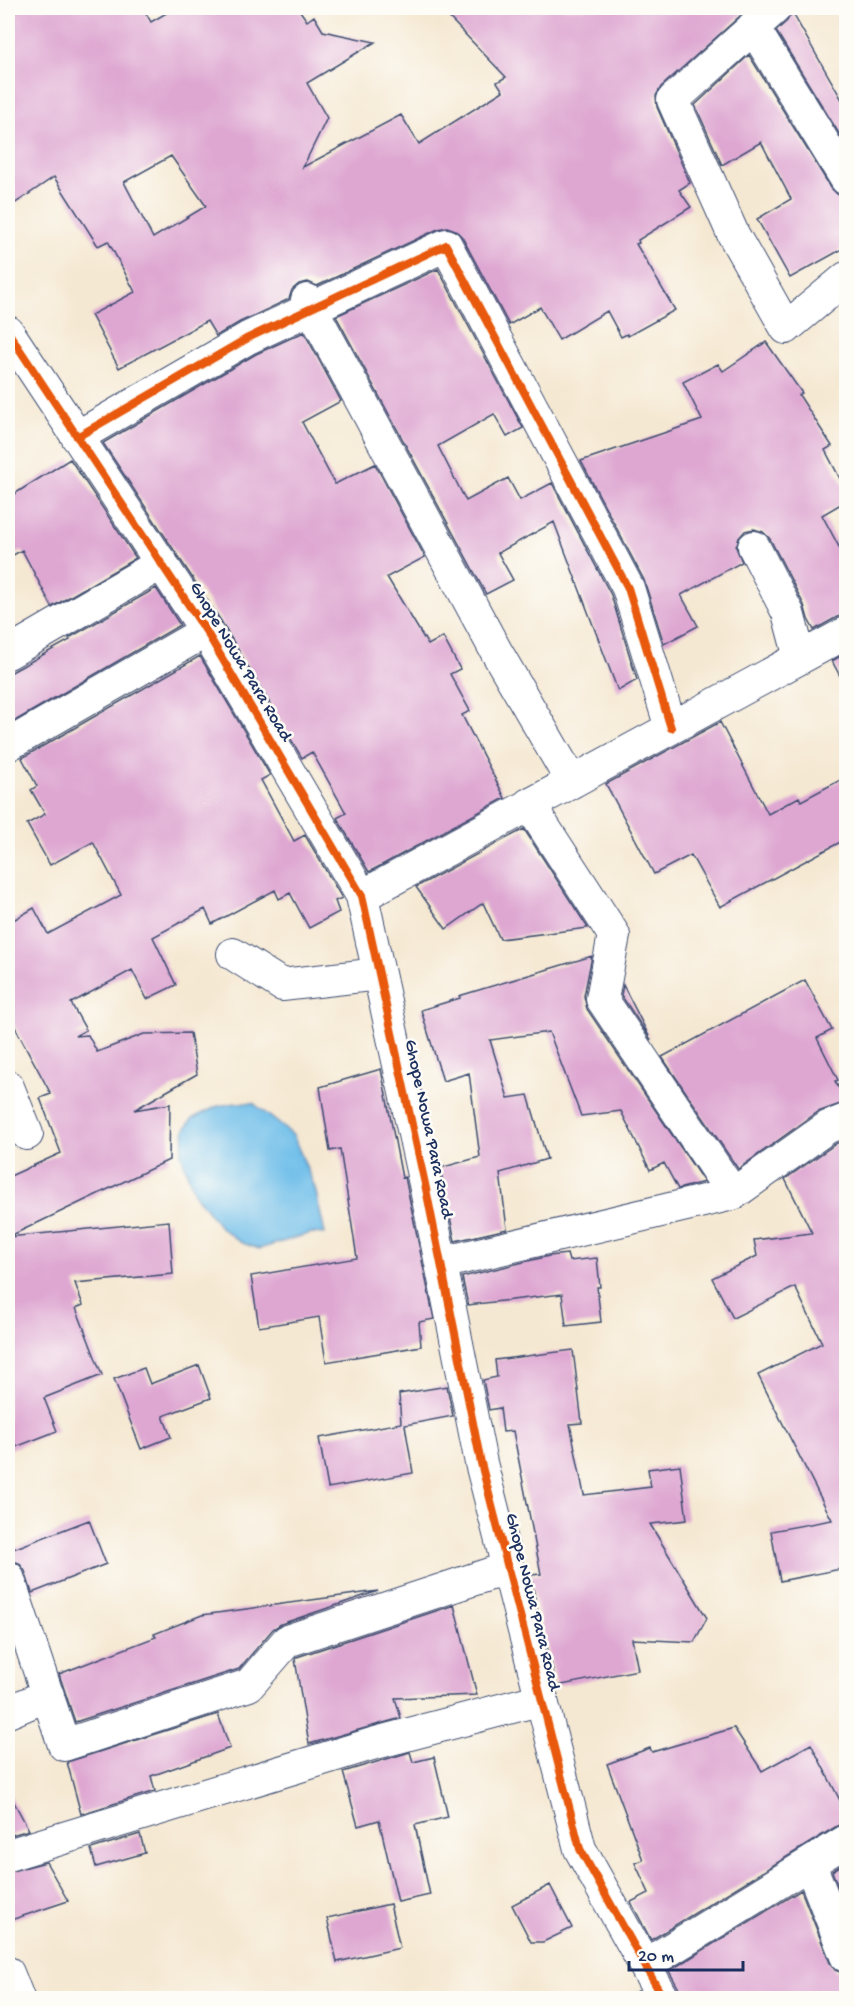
<svg xmlns="http://www.w3.org/2000/svg" width="854" height="2006" viewBox="0 0 854 2006" font-family="'Gochi Hand',sans-serif">
<style>
.water{fill:#6ebee9;stroke:#4476a4;stroke-width:1.5}
.building{fill:#dea7d2;fill-rule:evenodd}
.lines{fill:none;stroke-linecap:round;stroke-linejoin:round}
.minor-casing{stroke:#3c4b6f;stroke-width:34}
.minor{stroke:#fff;stroke-width:32}
.cycleway-casing{stroke:#fdfcf7;stroke-width:11}
.cycleway{stroke:#e8590c;stroke-width:8}
.labels{text-anchor:middle;dominant-baseline:central;stroke-width:5;stroke-linejoin:round;paint-order:stroke}
.street-label{font-size:18px;fill:#1b2f5e;stroke:#fdfcf7}
</style>
<rect width="100%" height="100%" fill="#fdfcf7"/>
<filter id="ink" filterUnits="userSpaceOnUse"><feTurbulence type="fractalNoise" baseFrequency=".0167" numOctaves="2"/><feDisplacementMap in="SourceGraphic" scale="12" xChannelSelector="R" yChannelSelector="G"/><feConvolveMatrix kernelMatrix="1 2 1 2 8 2 1 2 1" color-interpolation-filters="sRGB"/></filter>
<filter id="wash" filterUnits="userSpaceOnUse"><feTurbulence type="fractalNoise" baseFrequency=".008" numOctaves="4" result="noise"/><feDisplacementMap in="SourceGraphic" scale="24" xChannelSelector="R" yChannelSelector="G"/><feGaussianBlur stdDeviation="1.35" result="paint"/><feColorMatrix in="noise" values="0 0 0 0 0 0 0 0 0 0 0 0 0 0 0 0 0 1.4 0 .05"/><feComposite in="paint" operator="in"/></filter>
<g filter="url(#wash)">
<rect width="100%" height="100%" fill="#f5e8d2"/>
<!-- water -->
<path class="water" d="M 237,1103 L 253,1103 L 293,1135 L 315,1188 L 325,1234 L 311,1233 L 259,1249 L 240,1242 L 220,1227 L 194,1193 L 181,1154 L 185,1129 L 193,1118 L 218,1106 Z"/>
<g id="blocks">
<!-- building -->
<path class="building" d="M 8,8 L 143,8 L 151,22 L 175,8 L 298,8 L 307,21 L 314,16 L 323,31 L 375,42 L 307,83 L 327,118 L 303,167 L 401,115 L 419,144 L 503,91 L 497,82 L 506,77 L 440,8 L 749,8 L 661,87 L 656,96 L 657,107 L 690,183 L 679,190 L 691,207 L 638,240 L 639,243 L 636,244 L 675,310 L 628,336 L 627,334 L 621,337 L 607,311 L 559,340 L 540,307 L 509,325 L 462,237 L 455,230 L 447,227 L 438,229 L 317,286 L 308,282 L 299,284 L 292,290 L 289,299 L 240,322 L 216,336 L 207,321 L 119,368 L 91,315 L 135,292 L 108,241 L 98,246 L 54,177 L 8,208 ZM 171,156 L 206,206 L 153,238 L 124,182 Z
M 792,12 L 846,107 L 846,145 L 776,31 L 787,21 Z
M 749,55 L 831,188 L 837,194 L 846,199 L 846,247 L 790,278 L 757,219 L 791,199 L 761,142 L 722,165 L 695,105 Z
M 438,269 L 523,428 L 507,437 L 494,414 L 438,446 L 466,501 L 508,478 L 520,500 L 552,483 L 611,595 L 637,680 L 618,691 L 554,522 L 498,553 L 513,580 L 486,594 L 336,316 Z
M 304,332 L 341,401 L 302,422 L 335,484 L 375,464 L 425,557 L 387,577 L 428,645 L 443,637 L 460,669 L 450,674 L 470,711 L 462,715 L 505,798 L 369,872 L 337,818 L 346,813 L 312,752 L 302,758 L 221,621 L 103,443 L 256,354 Z
M 766,342 L 802,393 L 799,395 L 832,446 L 825,450 L 846,490 L 846,501 L 822,515 L 846,560 L 846,615 L 837,617 L 814,630 L 808,619 L 804,605 L 770,539 L 763,532 L 754,529 L 745,531 L 739,538 L 736,547 L 742,562 L 681,595 L 698,626 L 664,644 L 644,580 L 581,461 L 702,420 L 683,382 L 718,364 L 723,371 Z
M 70,459 L 136,558 L 52,607 L 22,550 L 8,558 L 8,498 Z
M 156,588 L 180,625 L 8,725 L 8,674 L 70,640 L 69,638 Z
M 846,653 L 846,687 L 832,661 Z
M 200,656 L 270,775 L 261,780 L 294,841 L 305,835 L 342,898 L 335,901 L 339,912 L 309,928 L 290,893 L 279,899 L 275,890 L 212,924 L 205,909 L 153,937 L 176,985 L 147,999 L 132,970 L 71,1003 L 86,1030 L 75,1036 L 88,1035 L 97,1052 L 144,1034 L 190,1033 L 197,1074 L 134,1110 L 170,1104 L 169,1160 L 8,1237 L 169,1221 L 173,1274 L 75,1283 L 83,1305 L 76,1308 L 102,1375 L 44,1398 L 57,1431 L 8,1450 L 8,1177 L 61,1153 L 40,1098 L 51,1094 L 8,1014 L 8,923 L 34,908 L 48,934 L 121,895 L 93,842 L 50,865 L 27,824 L 45,814 L 31,790 L 37,786 L 22,758 Z
M 720,722 L 768,814 L 799,797 L 801,801 L 846,777 L 846,839 L 720,907 L 691,855 L 654,874 L 606,784 Z
M 524,829 L 588,928 L 500,939 L 483,903 L 446,929 L 416,887 Z
M 592,956 L 584,996 L 587,1009 L 704,1182 L 678,1189 L 664,1163 L 650,1170 L 621,1111 L 581,1116 L 549,1032 L 490,1040 L 508,1098 L 528,1095 L 547,1159 L 500,1173 L 507,1229 L 455,1241 L 440,1168 L 480,1157 L 469,1073 L 443,1081 L 421,1010 L 460,998 L 459,996 Z
M 805,980 L 832,1030 L 817,1038 L 838,1080 L 835,1081 L 846,1102 L 818,1112 L 738,1169 L 662,1057 Z
M 623,985 L 651,1040 L 621,995 Z
M 381,1069 L 402,1178 L 405,1177 L 434,1319 L 419,1322 L 421,1346 L 326,1362 L 319,1317 L 259,1327 L 251,1276 L 357,1258 L 340,1149 L 330,1151 L 320,1087 Z
M 846,1139 L 846,1549 L 842,1541 L 846,1568 L 780,1581 L 771,1531 L 832,1520 L 758,1375 L 822,1343 L 795,1287 L 733,1318 L 712,1278 L 757,1256 L 754,1240 L 812,1233 L 785,1179 L 837,1143 Z
M 567,1254 L 569,1261 L 597,1258 L 600,1287 L 597,1287 L 601,1322 L 566,1326 L 562,1294 L 468,1305 L 462,1277 L 549,1256 Z
M 573,1350 L 582,1423 L 570,1424 L 584,1495 L 651,1487 L 648,1469 L 680,1465 L 687,1520 L 650,1524 L 707,1618 L 694,1642 L 632,1639 L 638,1670 L 557,1686 L 536,1604 L 531,1575 L 541,1574 L 513,1431 L 503,1432 L 500,1408 L 489,1410 L 483,1380 L 497,1377 L 495,1360 Z
M 199,1365 L 211,1398 L 163,1416 L 171,1437 L 141,1449 L 114,1379 L 144,1368 L 150,1384 Z
M 447,1386 L 453,1416 L 405,1425 L 413,1473 L 328,1488 L 319,1438 L 401,1423 L 399,1394 Z
M 89,1520 L 106,1564 L 32,1593 L 25,1571 L 19,1563 L 8,1560 L 8,1551 Z
M 378,1591 L 281,1624 L 273,1629 L 239,1669 L 75,1722 L 59,1674 L 156,1637 L 154,1634 L 202,1615 Z
M 454,1605 L 477,1695 L 395,1698 L 401,1718 L 309,1744 L 295,1659 L 297,1657 Z
M 218,1714 L 230,1748 L 151,1776 L 155,1791 L 81,1814 L 67,1762 Z
M 734,1728 L 762,1771 L 811,1744 L 846,1812 L 846,1823 L 837,1826 L 651,1940 L 631,1902 L 649,1893 L 635,1863 L 643,1860 L 607,1764 L 650,1748 L 652,1752 Z
M 410,1752 L 413,1762 L 434,1757 L 448,1817 L 415,1825 L 430,1895 L 398,1902 L 379,1820 L 358,1826 L 343,1772 Z
M 8,1791 L 29,1830 L 8,1836 Z
M 140,1834 L 145,1853 L 96,1867 L 91,1849 Z
M 46,1862 L 68,1901 L 8,1921 L 8,1872 Z
M 846,1862 L 846,1908 L 832,1871 Z
M 550,1885 L 572,1928 L 543,1942 L 531,1942 L 512,1905 Z
M 801,1890 L 830,1963 L 835,1970 L 846,1974 L 846,1998 L 681,1998 L 679,1989 L 669,1971 Z
M 390,1904 L 400,1948 L 337,1962 L 327,1918 Z
M 638,1991 L 643,1998 L 624,1998 Z"/>
</g>
</g>
<g filter="url(#ink)">
<use href="#blocks" fill-opacity="0" stroke="#3c4b6f" stroke-width="1.5"/>
<g class="lines">
<defs>
<path id="minor" d="M 775,8 L 673,100 L 733,234 L 786,328 L 846,278
M 753,27 L 846,179
M 307,300 L 496,651 L 572,782
M 8,332 L 206,631 L 362,896 L 425,1184 L 481,1463 L 580,1849 L 663,1998
M 77,437 L 248,338 L 446,245 L 628,588 L 671,728
M 754,547 L 788,613 L 800,658
M 8,653 L 162,563
M 8,745 L 206,631
M 529,804 L 614,935 L 602,999 L 733,1194
M 362,896 L 846,633
M 233,954 L 282,985 L 379,974
M 8,1087 L 27,1134
M 441,1263 L 733,1194 L 828,1127 L 846,1120
M 8,1577 L 64,1745 L 249,1685 L 287,1641 L 508,1568
M 8,1712 L 48,1695
M 8,1855 L 372,1744 L 542,1699
M 810,1864 L 846,1956
M 645,1965 L 846,1841
M 8,1973 L 18,1998"/>
</defs>
<!-- minor casing -->
<use href="#minor" class="minor-casing"/>
<!-- minor -->
<use href="#minor" class="minor"/>
<defs>
<path id="cycleway" d="M 8,332 L 206,631 L 362,896 L 425,1184 L 481,1463 L 580,1849 L 663,1998
M 77,437 L 248,338 L 446,245 L 628,588 L 671,728"/>
</defs>
<!-- cycleway casing -->
<use href="#cycleway" class="cycleway-casing"/>
<!-- cycleway -->
<use href="#cycleway" class="cycleway"/>
</g>
</g>
<g class="labels">
<!-- street labels -->
<g class="street-label">
<text transform="translate(240 662) rotate(59)">Ghope Nowa Para Road</text>
<text transform="translate(428 1129) rotate(78)">Ghope Nowa Para Road</text>
<text transform="translate(532 1602) rotate(76)">Ghope Nowa Para Road</text>
</g>
</g>
<!-- margin -->
<rect width="854" height="2006" fill="none" stroke="#fdfcf7" stroke-width="30"/>
<!-- scale -->
<path d="M629 1961v9h114v-9" fill="none" stroke="#1b2f5e" stroke-width="3"/>
<text x="638" y="1961" font-size="18" fill="#1b2f5e" stroke="#fdfcf7" stroke-width="4.5" paint-order="stroke">20 m</text>
</svg>
